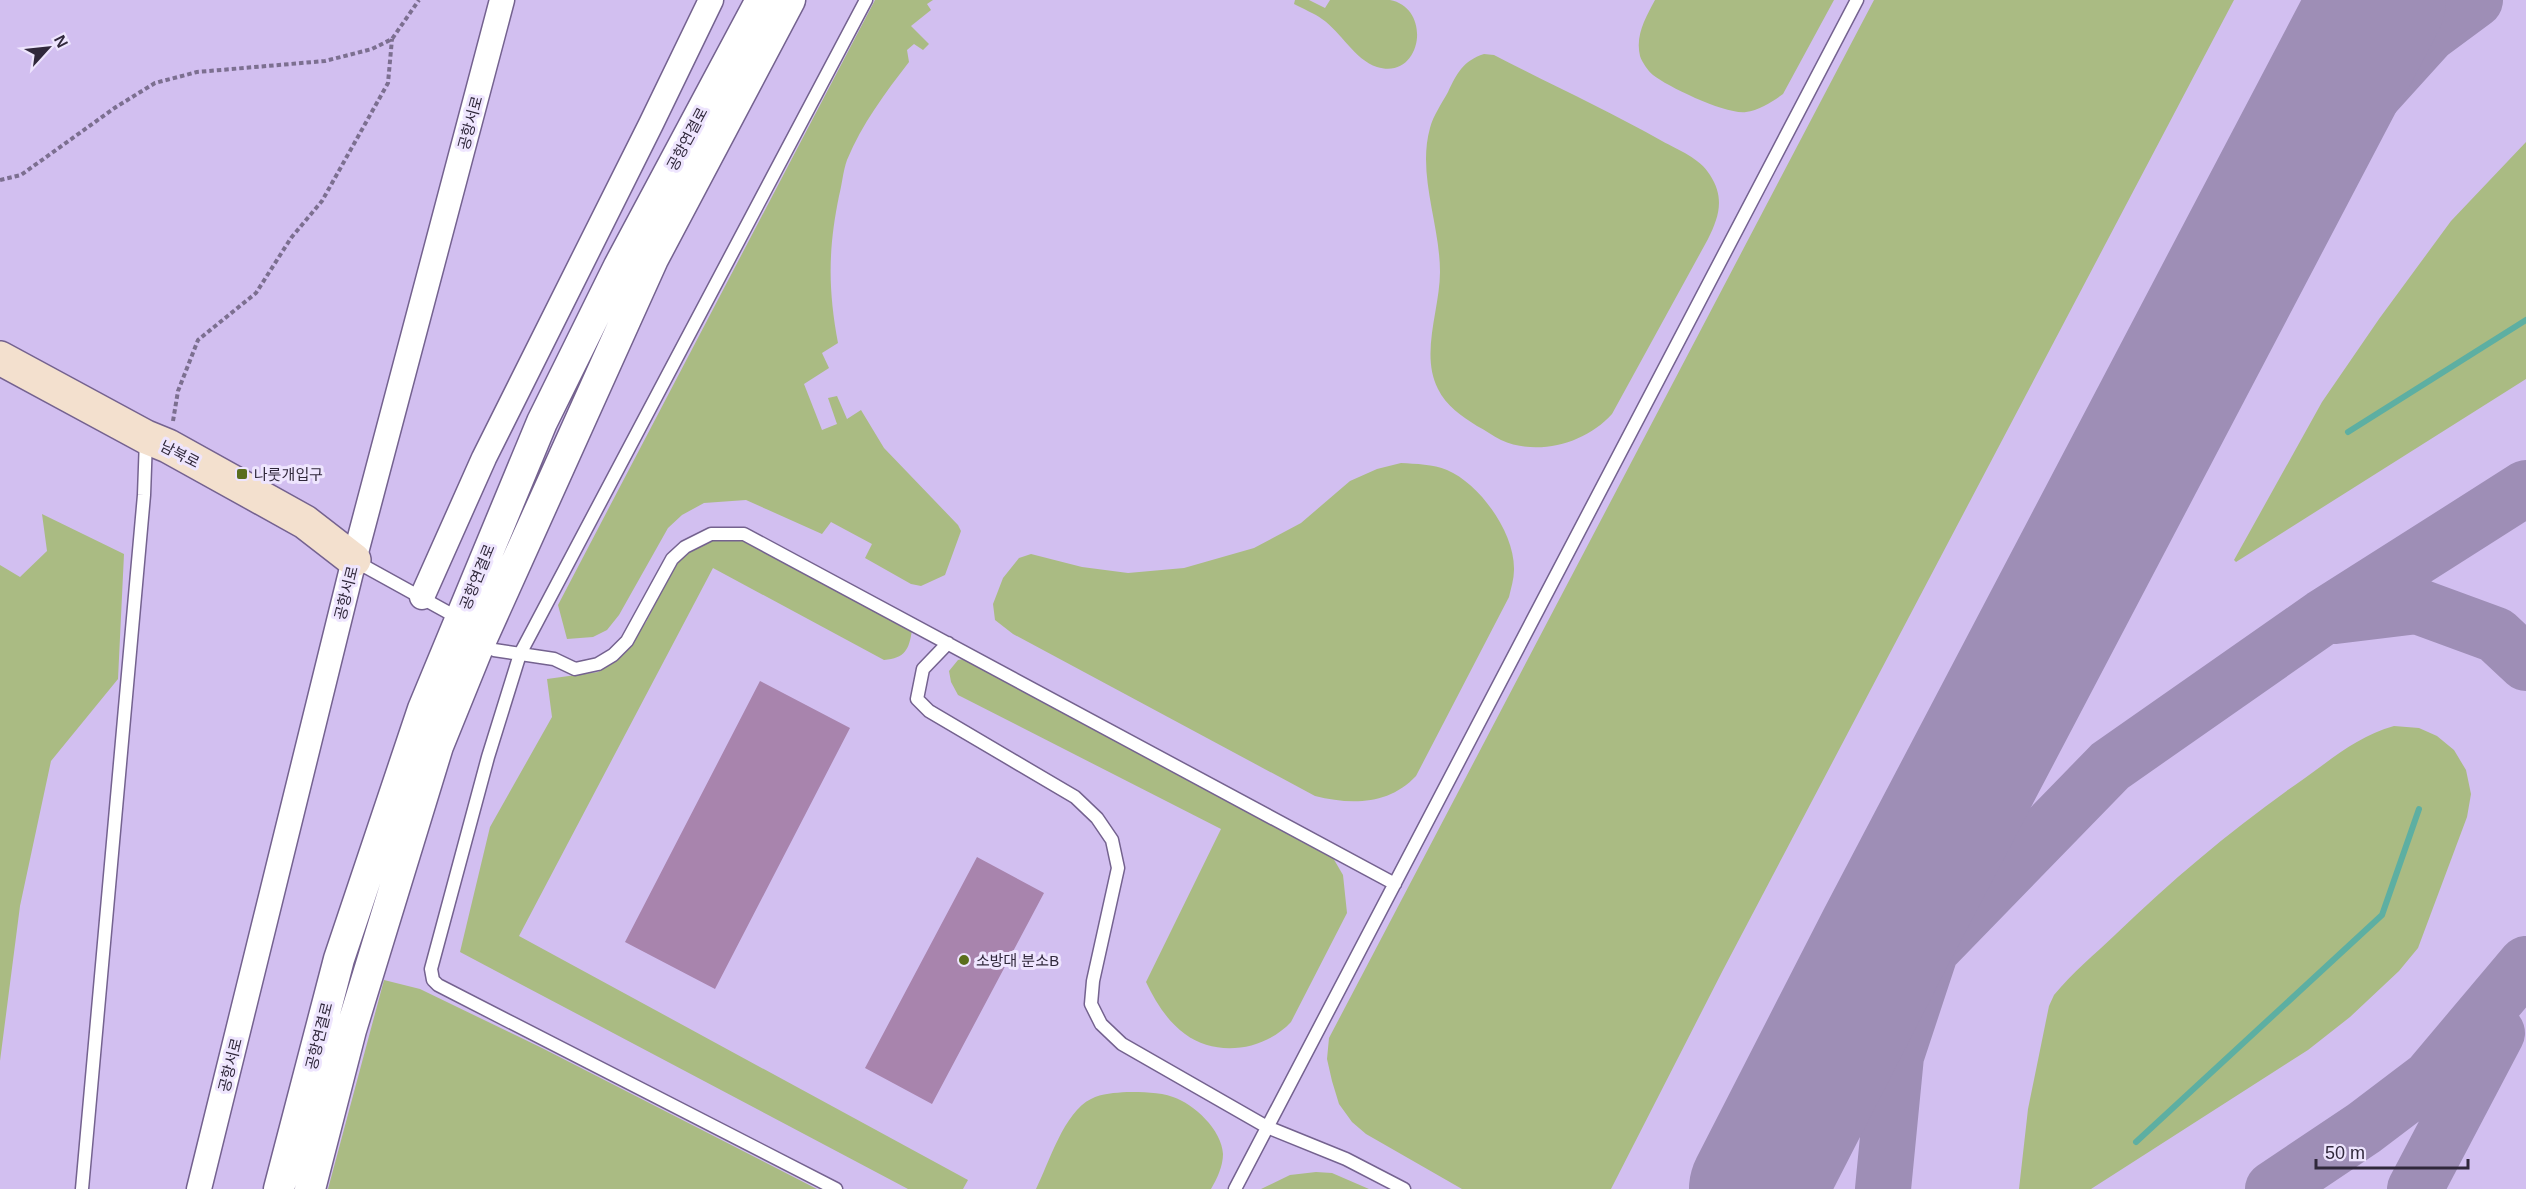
<svg xmlns="http://www.w3.org/2000/svg" width="2526" height="1189" viewBox="0 0 2526 1189" font-family="Helvetica,'Noto Sans KR',sans-serif">
<style>
.green{fill:#aabb83}
.lines{fill:none;stroke-linecap:round;stroke-linejoin:round}
.stream{stroke:#5dafa2;stroke-width:6}
.taxiway{stroke:#9e8eb6;stroke-width:56}
.runway{stroke:#9e8eb6;stroke-width:136}
.building{fill:#a884ad}
.service-casing{stroke:#74628f;stroke-width:15}
.minor-casing{stroke:#74628f;stroke-width:27}
.tertiary-casing{stroke:#74628f;stroke-width:33}
.secondary-casing{stroke:#74628f;stroke-width:36}
.path{stroke:#7c6f90;stroke-width:4;stroke-dasharray:4.5 3;stroke-linecap:butt}
.service{stroke:#fff;stroke-width:12}
.minor{stroke:#fff;stroke-width:24}
.tertiary{stroke:#fff;stroke-width:30}
.secondary{stroke:#f3e0ce;stroke-width:33}
.poi-dot{fill:#5a6e1c;stroke:#eee5fe;stroke-width:2}
.labels{text-anchor:middle;dominant-baseline:central;stroke-width:6;stroke-linejoin:round;paint-order:stroke}
.street-label{font-size:15px;fill:#30283b;stroke:#eee5fe}
.poi-label{font-size:15px;fill:#30283b;stroke:#eee5fe;text-anchor:start}
</style>
<rect width="100%" height="100%" fill="#d2bff0"/>
<!-- green -->
<path class="green" d="M 875,0 L 933,0 L 927,4 L 931,10 L 911,26 L 929,44 L 923,50 L 914,44 L 907,50 L 909,62 C 885,93 862,124 847,160 C 843,171 842,185 839,196 C 828,250 828,289 838,343 L 822,353 L 829,368 L 804,384 L 822,430 L 837,424 L 828,398 L 837,396 L 847,419 L 861,410 L 884,448 L 958,525 L 961,531 L 945,575 L 921,586 L 911,584 L 865,558 L 872,544 L 831,522 L 822,534 L 746,500 L 704,503 L 682,515 L 668,528 L 619,615 L 607,630 L 593,637 L 567,639 L 558,605 Z
M 1295,0 L 1309,0 L 1325,8 L 1330,0 C 1349,0 1371,0 1390,0 C 1433,8 1422,81 1377,67 C 1355,60 1341,32 1322,19 C 1314,13 1303,9 1294,4 Z
M 1655,0 L 1834,0 L 1783,94 C 1772,102 1759,110 1746,112 C 1727,115 1668,87 1653,75 C 1648,71 1642,62 1640,56 C 1635,35 1646,17 1655,0 Z
M 1874,0 L 2234,0 L 1723,970 L 1611,1189 L 1462,1189 L 1366,1134 L 1352,1122 L 1339,1104 L 1332,1081 L 1327,1059 L 1329,1038 Z
M 1484,54 L 1494,55 C 1550,84 1607,110 1662,141 C 1678,150 1700,158 1710,175 C 1725,198 1719,217 1708,239 L 1612,414 C 1586,443 1538,457 1501,440 C 1493,436 1485,430 1477,426 C 1462,416 1446,406 1438,389 C 1420,354 1440,309 1440,272 C 1440,224 1417,175 1430,128 C 1433,116 1442,103 1448,92 C 1457,73 1463,61 1484,54 Z
M 2526,142 L 2526,379 L 2236,562 L 2234,560 L 2322,402 L 2379,319 L 2451,221 Z
M 1401,463 C 1416,464 1433,464 1447,470 C 1480,484 1515,533 1514,570 C 1514,579 1511,588 1509,597 L 1416,776 C 1389,805 1351,805 1315,796 L 1013,634 L 995,620 L 993,604 L 1003,578 L 1019,558 L 1031,554 L 1082,567 L 1128,573 L 1184,568 L 1254,548 L 1301,523 L 1350,481 L 1377,469 Z
M 42,514 L 124,554 L 118,679 L 51,761 L 20,906 L 0,1061 L 0,565 L 20,577 L 47,551 Z
M 728,532 L 912,630 C 909,650 905,658 884,660 L 713,568 L 519,936 L 968,1180 L 963,1189 L 908,1189 L 460,952 L 490,827 L 552,717 L 547,679 L 598,672 L 623,654 L 646,622 L 680,555 Z
M 973,657 L 1311,831 L 1329,851 L 1343,875 L 1347,913 L 1291,1022 C 1265,1050 1217,1058 1185,1034 C 1167,1021 1155,1001 1146,982 L 1221,829 L 958,695 L 951,682 L 949,671 L 958,660 Z
M 2394,726 L 2419,728 L 2437,736 L 2454,750 L 2466,770 L 2471,794 L 2467,817 L 2418,948 L 2399,971 L 2350,1017 L 2308,1050 L 2091,1189 L 2019,1189 L 2028,1109 L 2049,1006 L 2054,995 C 2072,973 2095,954 2116,934 C 2175,877 2237,825 2305,778 C 2333,758 2360,735 2394,726 Z
M 384,980 L 420,989 L 542,1048 L 817,1189 L 328,1189 Z
M 1127,1092 C 1142,1092 1159,1092 1173,1097 C 1194,1104 1222,1130 1223,1154 C 1223,1166 1217,1179 1211,1189 L 1036,1189 C 1049,1163 1064,1112 1091,1099 C 1102,1093 1115,1093 1127,1092 Z
M 1316,1172 L 1332,1173 L 1369,1189 L 1261,1189 L 1290,1175 Z"/>
<g class="lines">
<!-- stream -->
<path class="stream" d="M 2348,432 L 2526,320
M 2136,1142 L 2382,915 L 2419,809"/>
<!-- taxiway -->
<path class="taxiway" d="M 2264,216 L 2429,34 L 2475,0
M 2335,616 L 2417,606 L 2496,635 L 2526,663
M 1761,1181 L 1856,1043 L 1931,950 L 2110,766 L 2323,617 L 2526,488
M 1883,1189 L 1896,1056 L 1931,950 L 1952,871 L 2012,698
M 2273,1189 L 2364,1128 L 2430,1078 L 2526,964
M 2415,1189 L 2497,1033"/>
<!-- runway -->
<path class="runway" d="M 1757,1189 L 1885,939 L 2378,0"/>
</g>
<!-- building -->
<path class="building" d="M 760,681 L 850,728 L 715,989 L 625,942 Z
M 977,857 L 1044,893 L 932,1104 L 865,1068 Z"/>
<g class="lines">
<defs>
<path id="service" d="M 355,561 L 460,619
M 948,643 L 923,669 L 917,699 L 929,711 L 1075,797 L 1097,818 L 1112,840 L 1118,868 L 1093,981 L 1091,1004 L 1101,1024 L 1122,1044 L 1267,1127 L 1346,1159 L 1404,1189
M 494,650 L 554,659 L 575,669 L 598,664 L 613,655 L 627,641 L 672,559 L 685,547 L 711,534 L 744,534 L 1395,884
M 82,1189 L 144,495 L 146,439
M 836,1189 L 438,985 L 433,980 L 431,969 L 488,757 L 520,654 L 866,0
M 1235,1189 L 1857,0"/>
<path id="minor" d="M 422,597 L 484,458 L 651,124 L 711,0
M 199,1189 L 354,560 L 502,0"/>
<path id="tertiary" d="M 279,1189 L 339,959 L 423,709 L 542,422 L 619,266 L 761,0
M 310,1189 L 351,1030 L 438,746 L 479,645 L 653,259 L 790,0"/>
<path id="secondary" d="M 0,358 L 146,437 L 168,446 L 305,522 L 354,560"/>
</defs>
<!-- service casing -->
<use href="#service" class="service-casing"/>
<!-- minor casing -->
<use href="#minor" class="minor-casing"/>
<!-- tertiary casing -->
<use href="#tertiary" class="tertiary-casing"/>
<!-- secondary casing -->
<use href="#secondary" class="secondary-casing"/>
<!-- path -->
<path class="path" d="M 0,180 L 21,175 L 116,107 L 155,83 L 197,72 L 325,61 L 372,49 L 392,39 L 419,0
M 173,421 L 178,391 L 198,340 L 256,293 L 291,238 L 322,201 L 388,83 L 392,39"/>
<!-- service -->
<use href="#service" class="service"/>
<!-- minor -->
<use href="#minor" class="minor"/>
<!-- tertiary -->
<use href="#tertiary" class="tertiary"/>
<!-- secondary -->
<use href="#secondary" class="secondary"/>
</g>
<!-- markers -->
<g class="poi-dot">
<rect x="236" y="468" width="12" height="12" rx="3"/>
<circle cx="964" cy="960" r="6"/>
</g>
<g class="labels">
<!-- street labels -->
<g class="street-label">
<text transform="translate(470 123) rotate(-75)">공항서로</text>
<text transform="translate(687 139) rotate(-62)">공항연결로</text>
<text transform="translate(180 454) rotate(27)">남북로</text>
<text transform="translate(477 577) rotate(-68)">공항연결로</text>
<text transform="translate(346 593) rotate(-76)">공항서로</text>
<text transform="translate(319 1036) rotate(-76)">공항연결로</text>
<text transform="translate(230 1065) rotate(-76)">공항서로</text>
</g>
<!-- poi labels -->
<g class="poi-label">
<text x="254" y="474">나룻개입구</text>
<text x="976" y="960">소방대 분소B</text>
</g>
</g>
<!-- north arrow -->
<g transform="translate(48 48) rotate(63)" stroke="#eee5fe" stroke-width="4.5" paint-order="stroke">
<path d="M0-4.5L10 22L0 15L-10 22Z" fill="#30283b"/>
<text y="-9" font-size="16" font-weight="bold" text-anchor="middle" fill="#30283b">N</text>
</g>
<!-- scale -->
<path d="M2316 1159v9h152v-9" fill="none" stroke="#30283b" stroke-width="3"/>
<text x="2325" y="1159" font-size="18" fill="#30283b" stroke="#eee5fe" stroke-width="4.5" paint-order="stroke">50 m</text>
</svg>
